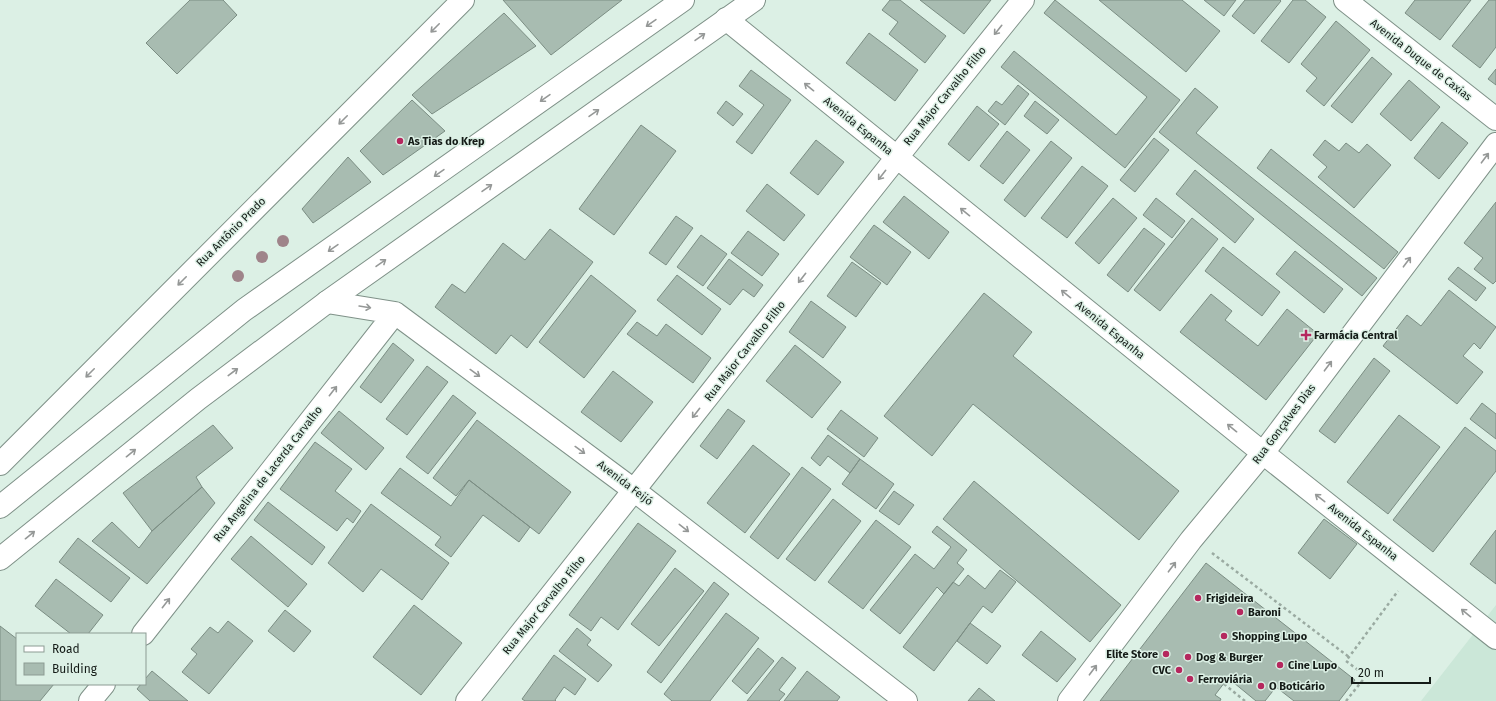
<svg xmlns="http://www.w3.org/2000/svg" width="1496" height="701" viewBox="0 0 1496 701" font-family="'Fira Sans',sans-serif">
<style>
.built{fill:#cbe7d8}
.building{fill:#a8bcb1;stroke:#7b8d83}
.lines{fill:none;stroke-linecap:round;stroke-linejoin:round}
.minor-casing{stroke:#7f9188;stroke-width:24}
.major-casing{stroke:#7f9188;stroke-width:24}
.path{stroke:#9aaaa1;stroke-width:2.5;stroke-dasharray:3 3;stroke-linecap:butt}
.minor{stroke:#fff;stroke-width:22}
.major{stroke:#fff;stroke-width:22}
.tree{fill:#9f848a}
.oneway{stroke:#959897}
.poi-dot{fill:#b5275e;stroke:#dcf0e5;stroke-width:1.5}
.labels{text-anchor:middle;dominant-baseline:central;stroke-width:3;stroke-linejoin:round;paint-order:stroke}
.street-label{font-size:11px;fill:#141b17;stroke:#dcf0e5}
.poi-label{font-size:11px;font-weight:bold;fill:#141b17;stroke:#dcf0e5;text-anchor:start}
</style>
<rect width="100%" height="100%" fill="#dcf0e5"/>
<!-- built -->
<path class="built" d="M 1496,605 L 1496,701 L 1421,701 Z"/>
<!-- building -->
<path class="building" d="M 190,0 L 223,0 L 237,15 L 177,74 L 146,43 Z
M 503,0 L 622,0 L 551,55 Z
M 890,0 L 900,0 L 946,36 L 925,63 L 889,34 L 898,22 L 882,10 Z
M 920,0 L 991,0 L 964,34 Z
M 1055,0 L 1180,100 L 1125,168 L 1001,67 L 1014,51 L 1116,135 L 1147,97 L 1044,13 Z
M 1099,0 L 1182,0 L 1220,31 L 1186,72 Z
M 1204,0 L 1236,0 L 1224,16 Z
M 1245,0 L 1280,0 L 1281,1 L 1254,34 L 1232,16 Z
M 1293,0 L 1305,0 L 1326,17 L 1289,63 L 1261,41 Z
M 1415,0 L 1471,0 L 1440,40 L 1405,13 Z
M 1489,0 L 1496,0 L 1496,47 L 1480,68 L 1452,46 Z
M 504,13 L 536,46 L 432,114 L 412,95 Z
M 1336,21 L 1370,50 L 1324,106 L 1306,91 L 1317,78 L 1301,64 Z
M 869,33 L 918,70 L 895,101 L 846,63 Z
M 1372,57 L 1392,74 L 1352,123 L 1331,106 Z
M 1496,69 L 1496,85 L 1488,79 Z
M 751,70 L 791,100 L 752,154 L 736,142 L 764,105 L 739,86 Z
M 1409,80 L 1440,107 L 1411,141 L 1380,114 Z
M 1018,85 L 1029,94 L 1005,125 L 988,111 L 996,101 L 1002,105 Z
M 1195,88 L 1218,107 L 1196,133 L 1377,278 L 1362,296 L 1159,132 Z
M 412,100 L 445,131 L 383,175 L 360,151 Z
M 726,101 L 743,114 L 733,126 L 717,113 Z
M 1035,101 L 1059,120 L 1047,134 L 1024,116 Z
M 977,106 L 999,124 L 969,161 L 948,144 Z
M 1442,122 L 1468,143 L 1439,179 L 1414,158 Z
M 641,125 L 676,151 L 614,235 L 579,209 Z
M 1007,131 L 1030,150 L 1003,184 L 980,166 Z
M 1154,138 L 1169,150 L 1135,192 L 1120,180 Z
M 816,140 L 844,162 L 818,195 L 790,173 Z
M 1325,140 L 1339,151 L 1346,143 L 1359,153 L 1367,144 L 1391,165 L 1354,208 L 1318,177 L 1327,167 L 1313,155 Z
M 1051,141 L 1072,158 L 1025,217 L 1004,200 Z
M 1271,149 L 1398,252 L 1384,269 L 1257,168 Z
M 348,157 L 371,182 L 313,223 L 302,209 Z
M 1082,166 L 1108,186 L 1067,238 L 1041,218 Z
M 1195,170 L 1254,219 L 1235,243 L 1176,194 Z
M 767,184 L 805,215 L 784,241 L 746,211 Z
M 904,196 L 949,232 L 929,259 L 883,222 Z
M 1113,198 L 1137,218 L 1099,264 L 1075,243 Z
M 1156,198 L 1185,221 L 1172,238 L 1143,215 Z
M 1496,202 L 1496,281 L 1493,284 L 1474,269 L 1483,258 L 1464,243 Z
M 676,216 L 693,228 L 666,265 L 649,253 Z
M 1192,218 L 1218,239 L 1160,311 L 1134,290 Z
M 874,225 L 911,252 L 887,285 L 850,257 Z
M 1144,228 L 1165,244 L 1128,292 L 1107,275 Z
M 550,229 L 593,262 L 527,348 L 511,335 L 496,354 L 435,307 L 452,284 L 465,293 L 503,243 L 525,260 Z
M 748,231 L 779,254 L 762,276 L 731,253 Z
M 701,235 L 727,254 L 703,286 L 677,267 Z
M 1223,247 L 1280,292 L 1262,316 L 1205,271 Z
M 1295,251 L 1343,289 L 1324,313 L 1276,274 Z
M 729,259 L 763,285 L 754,297 L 743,289 L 730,305 L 707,288 Z
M 852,262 L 881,283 L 856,317 L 827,296 Z
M 1458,267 L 1486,288 L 1476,301 L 1448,279 Z
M 591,275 L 636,311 L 584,378 L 539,342 Z
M 677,275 L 721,309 L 702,335 L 657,300 Z
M 1449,290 L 1496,327 L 1480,349 L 1474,343 L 1463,356 L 1483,372 L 1457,404 L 1383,346 L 1407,315 L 1421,326 Z
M 984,293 L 1032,332 L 1013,356 L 1179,491 L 1139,540 L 973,404 L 932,456 L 884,416 Z
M 1211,294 L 1232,311 L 1225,320 L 1258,346 L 1287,309 L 1318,334 L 1266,400 L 1180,332 Z
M 811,301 L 846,327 L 823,358 L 789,332 Z
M 637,322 L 657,336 L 666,324 L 711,358 L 693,383 L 627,334 Z
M 393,343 L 414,360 L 381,403 L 360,387 Z
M 795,345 L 841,382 L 812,418 L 766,381 Z
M 1374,358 L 1390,371 L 1335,443 L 1319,431 Z
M 427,366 L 448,382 L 407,435 L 386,419 Z
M 613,371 L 653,402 L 621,442 L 581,412 Z
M 453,395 L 476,413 L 428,474 L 406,457 Z
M 1482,403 L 1496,414 L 1496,439 L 1470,419 Z
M 728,409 L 745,421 L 717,459 L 700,446 Z
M 841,410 L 878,438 L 864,457 L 827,429 Z
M 339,411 L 384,448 L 366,470 L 321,433 Z
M 1399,415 L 1440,447 L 1388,514 L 1347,482 Z
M 477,420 L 571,492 L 539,534 L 469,480 L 456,496 L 433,478 Z
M 213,425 L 233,448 L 196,477 L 202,487 L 152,531 L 123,493 Z
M 1465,427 L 1496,451 L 1496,471 L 1433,552 L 1393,520 Z
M 828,435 L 860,459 L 850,473 L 828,456 L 820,466 L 811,458 Z
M 315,442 L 352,469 L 335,491 L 361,511 L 353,523 L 347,518 L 337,531 L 280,489 Z
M 753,445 L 790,474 L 745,533 L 707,503 Z
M 860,459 L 894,484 L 876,509 L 842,484 Z
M 802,467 L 831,489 L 778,559 L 750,537 Z
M 400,468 L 451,506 L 469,480 L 530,527 L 519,542 L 483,515 L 451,557 L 435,545 L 441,537 L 381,493 Z
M 974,481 L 1121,605 L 1090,642 L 943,519 Z
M 202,487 L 215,503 L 147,584 L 92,541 L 112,522 L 139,548 L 152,531 Z
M 894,491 L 914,505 L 899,525 L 879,511 Z
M 833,499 L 861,521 L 815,581 L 786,559 Z
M 268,502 L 325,547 L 312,565 L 254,520 Z
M 371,504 L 449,563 L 422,600 L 381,569 L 363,592 L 328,563 Z
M 1324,519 L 1357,544 L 1330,579 L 1298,553 Z
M 876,520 L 911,547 L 863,609 L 828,582 Z
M 638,523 L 676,551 L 618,630 L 601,617 L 591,631 L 569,615 Z
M 937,526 L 967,550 L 957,563 L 964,569 L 944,594 L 937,587 L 900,634 L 870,610 L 915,554 L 934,569 L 951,547 L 932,532 Z
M 1496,530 L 1496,584 L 1470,564 Z
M 251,536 L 307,584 L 288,607 L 231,559 Z
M 78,538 L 130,578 L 111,602 L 59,562 Z
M 1206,563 L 1355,680 L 1339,701 L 1294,701 L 1276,687 L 1265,701 L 1256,701 L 1228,678 L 1215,695 L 1221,699 L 1220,701 L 1100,701 Z
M 675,568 L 704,591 L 659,646 L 631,624 Z
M 1000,570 L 1016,582 L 992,613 L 983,606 L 934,671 L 903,647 L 953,582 L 959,586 L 968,575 L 985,589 Z
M 56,579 L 103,615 L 88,634 L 71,634 L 35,606 Z
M 714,582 L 729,594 L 661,683 L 647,672 Z
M 414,605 L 462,643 L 421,695 L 373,657 Z
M 285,610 L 311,631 L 294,652 L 268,631 Z
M 726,613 L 759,638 L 710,701 L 672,701 L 664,694 Z
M 228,621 L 253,641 L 209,694 L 182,672 L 197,654 L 191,649 L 210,627 L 218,633 Z
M 970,623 L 1001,646 L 987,664 L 957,641 Z
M 0,626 L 17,639 L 17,684 L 54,684 L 40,701 L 0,701 Z
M 577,628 L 591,640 L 587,645 L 612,665 L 598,682 L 559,651 Z
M 1041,631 L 1076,659 L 1057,682 L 1022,655 Z
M 758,648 L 774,661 L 747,694 L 732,681 Z
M 554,655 L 586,679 L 575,695 L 564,687 L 555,700 L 556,701 L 525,701 L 522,699 Z
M 782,657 L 796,668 L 779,690 L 785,694 L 779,701 L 747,701 Z
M 152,671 L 188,701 L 150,701 L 137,689 L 141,684 L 145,684 L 145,679 Z
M 807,671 L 840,697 L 837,701 L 784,701 Z
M 979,688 L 995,701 L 968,701 Z"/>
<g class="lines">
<defs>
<path id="minor" d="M 1345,0 L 1496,119
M 726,19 L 1263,453 L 1496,638
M 327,302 L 395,313 L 635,491 L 906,701
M 143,634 L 395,313
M 90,701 L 104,684
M 467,701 C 653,468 835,232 1023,0
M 1069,701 L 1191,540 L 1263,453 L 1496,144"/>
<path id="major" d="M 0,464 L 463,0
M 0,507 L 244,310 L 683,0
M 0,559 L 198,399 L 327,302 L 754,0"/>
</defs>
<!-- minor casing -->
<use href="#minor" class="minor-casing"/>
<!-- major casing -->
<use href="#major" class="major-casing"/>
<!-- path -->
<path class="path" d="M 1212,553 L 1349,657
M 1224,684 L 1245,701
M 1346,701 L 1366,676 L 1346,661 L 1398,591"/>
<!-- minor -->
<use href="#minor" class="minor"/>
<!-- major -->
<use href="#major" class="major"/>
</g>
<!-- trees -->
<g class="tree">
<circle cx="283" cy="241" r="6"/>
<circle cx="262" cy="257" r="6"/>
<circle cx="238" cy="276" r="6"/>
</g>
<!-- one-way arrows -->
<defs><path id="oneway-shaft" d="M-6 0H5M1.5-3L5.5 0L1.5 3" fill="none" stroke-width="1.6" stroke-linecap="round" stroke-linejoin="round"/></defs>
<g class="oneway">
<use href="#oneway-shaft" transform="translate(651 23) rotate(145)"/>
<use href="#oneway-shaft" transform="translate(435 28) rotate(135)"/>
<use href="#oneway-shaft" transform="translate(998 30) rotate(129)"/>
<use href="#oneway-shaft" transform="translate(700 37) rotate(-35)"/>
<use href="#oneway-shaft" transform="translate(809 87) rotate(-141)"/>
<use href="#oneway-shaft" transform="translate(545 98) rotate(145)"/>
<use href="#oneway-shaft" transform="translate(594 113) rotate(-35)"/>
<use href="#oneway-shaft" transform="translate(343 120) rotate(135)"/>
<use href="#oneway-shaft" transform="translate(1485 158) rotate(-53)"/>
<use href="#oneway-shaft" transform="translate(439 173) rotate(145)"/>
<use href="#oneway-shaft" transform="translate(882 175) rotate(128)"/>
<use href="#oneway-shaft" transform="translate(487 188) rotate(-35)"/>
<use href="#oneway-shaft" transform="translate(965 212) rotate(-141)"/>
<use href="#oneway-shaft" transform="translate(333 248) rotate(145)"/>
<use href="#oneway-shaft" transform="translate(1407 262) rotate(-53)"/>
<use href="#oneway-shaft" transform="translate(381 263) rotate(-35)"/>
<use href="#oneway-shaft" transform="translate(802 278) rotate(128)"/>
<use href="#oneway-shaft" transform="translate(182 281) rotate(135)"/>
<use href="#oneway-shaft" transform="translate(1066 294) rotate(-141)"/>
<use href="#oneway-shaft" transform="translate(365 307) rotate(9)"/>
<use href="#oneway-shaft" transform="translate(1328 366) rotate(-53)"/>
<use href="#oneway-shaft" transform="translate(233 372) rotate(-37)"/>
<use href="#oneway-shaft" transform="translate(90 373) rotate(135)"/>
<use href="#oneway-shaft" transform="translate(475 373) rotate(36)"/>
<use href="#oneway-shaft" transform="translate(333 391) rotate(-52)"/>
<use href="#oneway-shaft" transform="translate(696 413) rotate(128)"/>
<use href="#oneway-shaft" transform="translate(1232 428) rotate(-141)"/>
<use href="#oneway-shaft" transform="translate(580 450) rotate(36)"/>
<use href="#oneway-shaft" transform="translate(131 453) rotate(-39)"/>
<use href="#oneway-shaft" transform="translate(1320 498) rotate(-142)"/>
<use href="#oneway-shaft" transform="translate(684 528) rotate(38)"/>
<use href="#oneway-shaft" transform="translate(30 535) rotate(-39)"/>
<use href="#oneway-shaft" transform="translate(1172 567) rotate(-53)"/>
<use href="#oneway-shaft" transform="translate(166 603) rotate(-52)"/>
<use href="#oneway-shaft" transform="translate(1466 613) rotate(-141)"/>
<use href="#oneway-shaft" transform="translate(1093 670) rotate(-53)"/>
</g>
<!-- markers -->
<g class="poi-dot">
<circle cx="400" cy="141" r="4"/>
<path d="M1304 329h4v4h4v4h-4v4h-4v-4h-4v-4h4z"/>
<circle cx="1198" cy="598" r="4"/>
<circle cx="1240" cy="612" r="4"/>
<circle cx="1224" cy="636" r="4"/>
<circle cx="1166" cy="654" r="4"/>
<circle cx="1188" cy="657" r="4"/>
<circle cx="1280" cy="665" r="4"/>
<circle cx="1179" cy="670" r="4"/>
<circle cx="1190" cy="679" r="4"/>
<circle cx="1261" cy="686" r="4"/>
</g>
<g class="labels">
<!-- street labels -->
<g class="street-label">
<text transform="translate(1421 60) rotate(38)">Avenida Duque de Caxias</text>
<text transform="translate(945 96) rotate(-51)">Rua Major Carvalho Filho</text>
<text transform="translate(858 126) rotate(39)">Avenida Espanha</text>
<text transform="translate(231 232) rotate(-45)">Rua Antônio Prado</text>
<text transform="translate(1110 330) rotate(39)">Avenida Espanha</text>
<text transform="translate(745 351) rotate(-52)">Rua Major Carvalho Filho</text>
<text transform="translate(1284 424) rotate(-53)">Rua Gonçalves Dias</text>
<text transform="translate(268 474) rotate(-52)">Rua Angelina de Lacerda Carvalho</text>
<text transform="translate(625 483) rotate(37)">Avenida Feijó</text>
<text transform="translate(1363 532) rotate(38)">Avenida Espanha</text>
<text transform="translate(544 605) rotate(-51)">Rua Major Carvalho Filho</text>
</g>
<!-- poi labels -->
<g class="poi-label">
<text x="408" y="141">As Tias do Krep</text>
<text x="1314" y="335">Farmácia Central</text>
<text x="1206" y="598">Frigideira</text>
<text x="1248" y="612">Baroni</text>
<text x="1232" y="636">Shopping Lupo</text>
<text x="1158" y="654" text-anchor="end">Elite Store</text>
<text x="1196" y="657">Dog &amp; Burger</text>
<text x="1288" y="665">Cine Lupo</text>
<text x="1171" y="670" text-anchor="end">CVC</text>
<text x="1198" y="679">Ferroviária</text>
<text x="1269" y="686">O Boticário</text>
</g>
</g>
<!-- legend -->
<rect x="16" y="633" width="130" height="52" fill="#dcf0e5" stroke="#8c9b93"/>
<rect x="24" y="646" width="20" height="6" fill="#ffffff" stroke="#8c9b93"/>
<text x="52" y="653" font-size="12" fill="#141b17">Road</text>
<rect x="24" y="663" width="20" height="12" fill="#a8bcb1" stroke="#8c9b93"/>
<text x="52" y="673" font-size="12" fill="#141b17">Building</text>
<!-- scale -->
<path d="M1352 677v6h78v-6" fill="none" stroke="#141b17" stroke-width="2"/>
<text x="1358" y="677" font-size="12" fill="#141b17" stroke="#dcf0e5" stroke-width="3" paint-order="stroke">20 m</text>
</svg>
